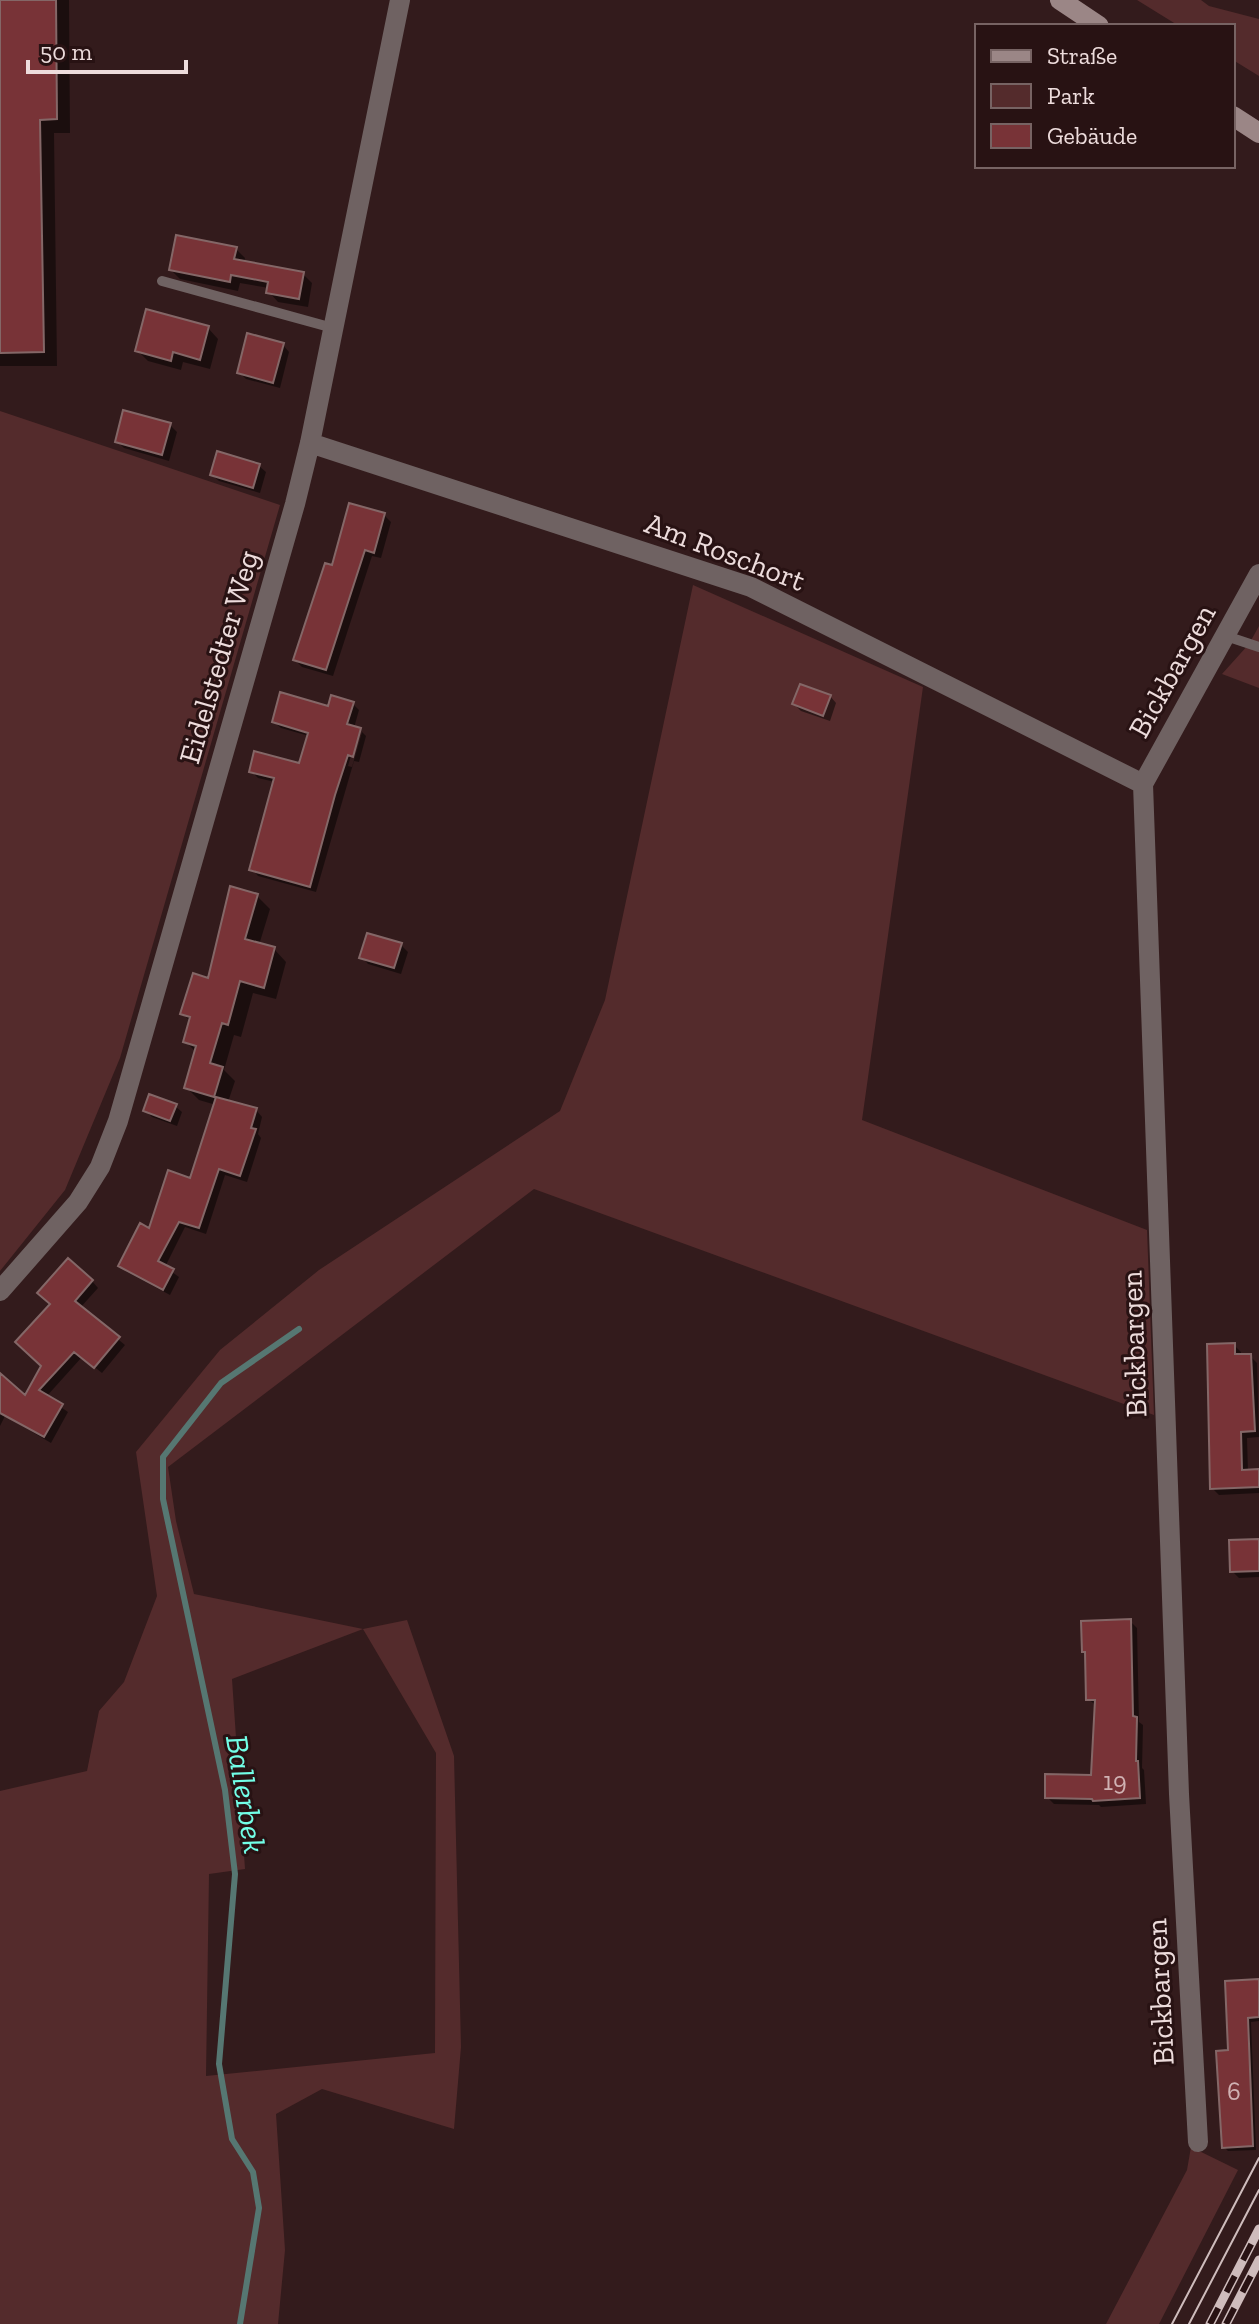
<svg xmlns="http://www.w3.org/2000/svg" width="1259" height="2324" viewBox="0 0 1259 2324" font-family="'Zilla Slab',serif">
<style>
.green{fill:#542b2c;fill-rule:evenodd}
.shadow{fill:#0007}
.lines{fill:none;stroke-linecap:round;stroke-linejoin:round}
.stream{stroke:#567772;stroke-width:6}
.building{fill:#783337;stroke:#846767;stroke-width:2}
.lane{stroke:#6f6262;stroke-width:10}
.street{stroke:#6f6262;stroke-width:20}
.secondary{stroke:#9b8686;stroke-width:20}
.tram{stroke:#cebcbc;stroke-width:2}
.rail-casing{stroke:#cebcbc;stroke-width:9}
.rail{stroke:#281213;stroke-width:6;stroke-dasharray:18;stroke-linecap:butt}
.labels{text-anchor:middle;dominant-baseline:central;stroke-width:6;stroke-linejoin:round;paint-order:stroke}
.number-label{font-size:26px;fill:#d0b2b3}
.street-label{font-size:30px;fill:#eddcdc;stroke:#281213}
.water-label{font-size:32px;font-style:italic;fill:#72fee7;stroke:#281213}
</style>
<rect width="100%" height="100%" fill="#331b1c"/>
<!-- green -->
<path class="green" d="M 1137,0 L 1201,0 L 1209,6 L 1259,19 L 1259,76 L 1233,60 L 1233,26 L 1179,26 Z
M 0,411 L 280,505 L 120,1058 L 65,1190 L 0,1271 Z
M 693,585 L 923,687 L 862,1120 L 1147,1230 L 1154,1415 L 534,1189 L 168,1467 L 176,1521 L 194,1594 L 363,1629 L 407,1620 L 454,1756 L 461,2047 L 454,2129 L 322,2089 L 276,2114 L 285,2250 L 278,2324 L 0,2324 L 0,1791 L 87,1771 L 99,1711 L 124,1682 L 157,1596 L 136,1452 L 220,1350 L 319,1270 L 560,1111 L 605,1000 ZM 363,1629 L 436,1753 L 435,2053 L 206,2076 L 209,1874 L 245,1869 L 232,1679 Z
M 1259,626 L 1259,688 L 1222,674 L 1249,644 Z
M 1191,2147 L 1238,2170 L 1159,2324 L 1106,2324 L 1187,2170 Z"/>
<!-- shadow -->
<path class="shadow" d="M 0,0 L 69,0 L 70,133 L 54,133 L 57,366 L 0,366 Z
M 236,249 L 245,258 L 244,263 L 303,274 L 312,283 L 308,307 L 278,302 L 269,292 L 269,288 L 240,283 L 238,291 L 180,279 L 171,270 Z
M 208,328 L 218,339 L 210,369 L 183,362 L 181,370 L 148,361 L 137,350 Z
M 283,345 L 289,352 L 280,388 L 246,379 L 239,372 Z
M 170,425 L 177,432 L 169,461 L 124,448 L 117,441 Z
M 259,466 L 266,472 L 260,493 L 219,481 L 212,475 Z
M 384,515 L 391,522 L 381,558 L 372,556 L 333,676 L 302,667 L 295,660 L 334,568 Z
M 830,696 L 836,703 L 830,721 L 801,711 L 794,704 Z
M 353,704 L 359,710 L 354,728 L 361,731 L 358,731 L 348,766 L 352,767 L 362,732 L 366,736 L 359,762 L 354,761 L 316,892 L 258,876 L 252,869 L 275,782 L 258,778 L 251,771 L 301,765 L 309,736 L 281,728 L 274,722 Z
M 257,896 L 270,909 L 259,945 L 274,949 L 286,962 L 276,999 L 253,993 L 241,1037 L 234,1035 L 224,1070 L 235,1081 L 228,1102 L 256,1110 L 262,1117 L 258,1134 L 261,1138 L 247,1182 L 225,1175 L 206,1234 L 185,1227 L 165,1267 L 179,1277 L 170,1295 L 127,1272 L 120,1266 L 191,1180 L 216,1105 L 199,1100 L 186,1087 L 196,1052 L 185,1041 L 191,1022 L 183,1014 L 209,980 Z
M 401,945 L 408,952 L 401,974 L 368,964 L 362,957 Z
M 175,1106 L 182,1112 L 177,1126 L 152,1117 L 145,1110 Z
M 92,1281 L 98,1288 L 80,1308 L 125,1345 L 102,1373 L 82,1357 L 46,1397 L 68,1412 L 51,1443 L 5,1416 L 0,1426 L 0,1376 L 25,1398 L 43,1366 L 18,1342 Z
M 1234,1345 L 1241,1352 L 1241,1356 L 1250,1356 L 1257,1363 L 1259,1437 L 1247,1438 L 1248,1472 L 1259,1471 L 1259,1493 L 1219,1495 L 1212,1488 Z
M 1259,1541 L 1259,1577 L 1239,1578 L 1232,1571 Z
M 1130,1621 L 1137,1628 L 1139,1722 L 1143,1725 L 1142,1768 L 1144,1770 L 1146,1804 L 1101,1807 L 1099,1805 L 1054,1804 L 1047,1797 L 1093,1777 L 1097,1706 L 1088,1699 Z
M 1259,1981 L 1259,2021 L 1251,2022 L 1256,2150 L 1228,2151 L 1224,2147 L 1230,2052 Z"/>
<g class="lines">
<!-- stream -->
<path class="stream" d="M 240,2324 L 259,2208 L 253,2172 L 232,2139 L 219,2064 L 235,1874 L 225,1790 L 163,1499 L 163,1457 L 221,1383 L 299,1329"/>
</g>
<!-- building -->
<path class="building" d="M 0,0 L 56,0 L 57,119 L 40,120 L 44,352 L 0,353 Z
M 176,235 L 237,247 L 234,259 L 304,272 L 299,299 L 266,293 L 268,282 L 231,275 L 230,282 L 169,270 Z
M 146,309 L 209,326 L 200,360 L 173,352 L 171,361 L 135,351 Z
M 247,333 L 284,343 L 273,383 L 237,373 Z
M 123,410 L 171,423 L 162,455 L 115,442 Z
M 217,451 L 260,464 L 253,488 L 210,475 Z
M 349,503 L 385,513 L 374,553 L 365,550 L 326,670 L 293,660 L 325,563 L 332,565 Z
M 800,684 L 831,695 L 823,716 L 792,704 Z
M 280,692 L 328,706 L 331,695 L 354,702 L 347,724 L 361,728 L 353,757 L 348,755 L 335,795 L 310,887 L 249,870 L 274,778 L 249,772 L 254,751 L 299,763 L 308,733 L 272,722 Z
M 230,886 L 258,894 L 245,939 L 275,947 L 264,988 L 240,981 L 228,1025 L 222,1023 L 210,1063 L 223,1067 L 214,1097 L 184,1088 L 196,1046 L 183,1042 L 190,1017 L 180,1014 L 193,973 L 208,978 Z
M 367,933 L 402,943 L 394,968 L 359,958 Z
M 149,1094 L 177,1104 L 170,1121 L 143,1111 Z
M 216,1097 L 257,1108 L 251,1128 L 256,1129 L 240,1176 L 219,1169 L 199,1228 L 179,1222 L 158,1261 L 174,1269 L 163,1290 L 118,1266 L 140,1223 L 149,1228 L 168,1170 L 190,1178 Z
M 68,1258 L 93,1280 L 75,1301 L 120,1337 L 94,1368 L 74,1352 L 39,1390 L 63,1404 L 44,1437 L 0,1413 L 0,1373 L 25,1395 L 41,1366 L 15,1342 L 50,1304 L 37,1293 Z
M 1235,1343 L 1235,1354 L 1251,1354 L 1255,1431 L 1241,1432 L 1242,1470 L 1259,1469 L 1259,1487 L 1210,1489 L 1207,1344 Z
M 1259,1539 L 1259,1571 L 1230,1572 L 1229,1540 Z
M 1131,1619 L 1133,1716 L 1137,1717 L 1136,1761 L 1138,1761 L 1140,1798 L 1093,1801 L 1092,1799 L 1045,1798 L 1045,1774 L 1091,1775 L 1095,1700 L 1086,1700 L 1085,1652 L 1082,1652 L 1081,1621 Z
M 1259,1979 L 1259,2017 L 1248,2018 L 1253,2146 L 1222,2148 L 1216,2051 L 1228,2050 L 1225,1981 Z"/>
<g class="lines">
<!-- lane -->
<path class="lane" d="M 162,281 L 333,328
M 1226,636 L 1259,647"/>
<!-- street -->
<path class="street" d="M 310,443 L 751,587 L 1143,784
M 0,1291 L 78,1202 L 100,1167 L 118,1121 L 295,504 L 310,443 L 400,0
M 1198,2142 L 1179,1794 L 1143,784 L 1259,574"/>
<!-- secondary -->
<path class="secondary" d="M 1060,0 L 1099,26
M 1233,116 L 1259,133"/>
<!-- tram -->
<path class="tram" d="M 1172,2324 L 1259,2158
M 1189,2324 L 1259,2190"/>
<defs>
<path id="rail" d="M 1210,2324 L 1259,2229
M 1226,2324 L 1259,2260"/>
</defs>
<!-- rail casing -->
<use href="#rail" class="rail-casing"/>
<!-- rail -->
<use href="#rail" class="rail"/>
</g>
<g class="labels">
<!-- number labels -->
<g class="number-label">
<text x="1115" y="1781">19</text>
<text x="1234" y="2091">6</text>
</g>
<!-- street labels -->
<g class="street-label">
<text transform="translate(725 552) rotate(21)">Am Roschort</text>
<text transform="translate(219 657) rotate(-74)">Eidelstedter Weg</text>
<text transform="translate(1172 671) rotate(-61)">Bickbargen</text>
<text transform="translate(1134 1344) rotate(-92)">Bickbargen</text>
<text transform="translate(1160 1992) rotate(-93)">Bickbargen</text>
</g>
<!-- water labels -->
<g class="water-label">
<text transform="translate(246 1794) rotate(81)">Ballerbek</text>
</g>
</g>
<!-- legend -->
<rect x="975" y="24" width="260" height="144" fill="#281213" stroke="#776363" stroke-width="2"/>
<rect x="991" y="50" width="40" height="12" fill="#9b8686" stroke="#776363" stroke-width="2"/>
<text x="1047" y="64" font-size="24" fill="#eddcdc">Straße</text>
<rect x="991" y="84" width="40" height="24" fill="#542b2c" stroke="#776363" stroke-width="2"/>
<text x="1047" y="104" font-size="24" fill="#eddcdc">Park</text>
<rect x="991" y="124" width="40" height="24" fill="#783337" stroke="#776363" stroke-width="2"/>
<text x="1047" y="144" font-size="24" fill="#eddcdc">Gebäude</text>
<!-- scale -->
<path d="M28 60v12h158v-12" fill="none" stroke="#eddcdc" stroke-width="4"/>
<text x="40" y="60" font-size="24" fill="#eddcdc" stroke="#281213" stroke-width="6" paint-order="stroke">50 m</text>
</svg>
